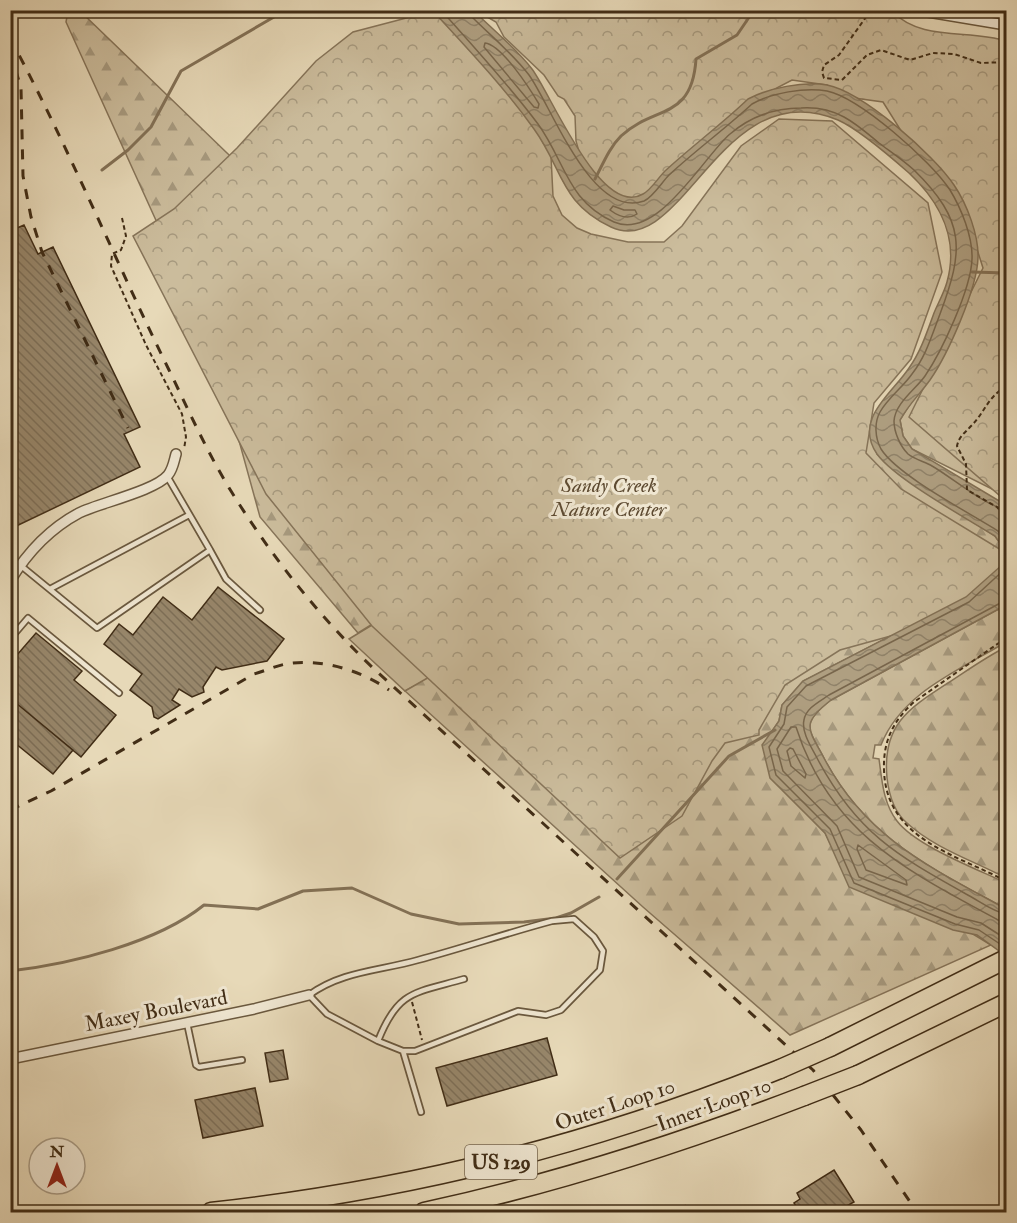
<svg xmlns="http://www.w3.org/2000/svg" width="1017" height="1223" viewBox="0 0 1017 1223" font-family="'IM FELL Double Pica',serif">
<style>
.grass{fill:#cbbc9c;stroke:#867459;stroke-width:1.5}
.forest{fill:url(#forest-firs);stroke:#867459;stroke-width:1.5}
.park{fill:url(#park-crowns);stroke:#867459;stroke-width:1.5}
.water{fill:url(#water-waves);stroke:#837156;stroke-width:1.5}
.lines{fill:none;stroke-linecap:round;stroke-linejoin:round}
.shore{stroke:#78664c;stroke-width:1.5}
.stream{stroke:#837156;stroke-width:3}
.building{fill:url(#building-back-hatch);stroke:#412d16;stroke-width:1.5}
.lane-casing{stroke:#6a583e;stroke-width:8}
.street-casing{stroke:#6a583e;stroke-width:12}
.highway-casing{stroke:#412d16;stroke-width:21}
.path{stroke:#412d16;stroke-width:2;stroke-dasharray:4.5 3;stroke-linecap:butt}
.lane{stroke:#efe6d1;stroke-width:4.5}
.street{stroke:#efe6d1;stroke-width:9}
.highway{stroke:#e7d9b8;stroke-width:18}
.rail{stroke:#412d16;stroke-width:3;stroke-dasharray:10 10;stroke-linecap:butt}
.highway-bridge-casing{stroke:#412d16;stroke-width:21;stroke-linecap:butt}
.highway-bridge{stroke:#e7d9b8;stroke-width:18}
.labels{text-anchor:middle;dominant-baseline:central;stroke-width:6;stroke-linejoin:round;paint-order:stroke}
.shield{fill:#efe6d1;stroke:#75644e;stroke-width:1.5}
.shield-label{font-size:20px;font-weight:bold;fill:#412d16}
.park-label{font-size:21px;font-style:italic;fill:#5d4a31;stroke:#efe6d1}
.street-label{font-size:21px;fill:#412d16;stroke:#efe6d1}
</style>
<defs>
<pattern id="forest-firs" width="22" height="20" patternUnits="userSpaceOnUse" patternTransform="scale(1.5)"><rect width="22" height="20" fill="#cbbc9c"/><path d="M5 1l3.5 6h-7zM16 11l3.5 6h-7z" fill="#a6997e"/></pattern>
<pattern id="park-crowns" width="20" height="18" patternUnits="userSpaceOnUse" patternTransform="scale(1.5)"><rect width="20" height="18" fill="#cbbc9c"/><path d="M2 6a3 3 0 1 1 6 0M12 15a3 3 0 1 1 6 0" fill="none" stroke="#a6997e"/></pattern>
<pattern id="water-waves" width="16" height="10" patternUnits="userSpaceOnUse" patternTransform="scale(1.5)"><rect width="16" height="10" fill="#af9f81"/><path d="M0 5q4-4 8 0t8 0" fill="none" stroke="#908269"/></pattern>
<pattern id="building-back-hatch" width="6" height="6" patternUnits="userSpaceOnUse" patternTransform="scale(1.5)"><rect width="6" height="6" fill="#97866a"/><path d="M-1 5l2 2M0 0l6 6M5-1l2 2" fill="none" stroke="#7d6e56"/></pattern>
</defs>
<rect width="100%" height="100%" fill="#e7d9b8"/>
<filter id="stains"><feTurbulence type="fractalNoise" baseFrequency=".00333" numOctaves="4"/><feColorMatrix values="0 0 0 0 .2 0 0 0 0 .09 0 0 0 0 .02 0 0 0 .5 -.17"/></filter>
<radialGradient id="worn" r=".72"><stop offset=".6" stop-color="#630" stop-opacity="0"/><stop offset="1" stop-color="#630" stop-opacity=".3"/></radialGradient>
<!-- grass -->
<path class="grass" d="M 464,569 L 537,621 L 405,691 L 349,639 Z"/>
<!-- forest -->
<path class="forest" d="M 68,11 L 80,11 L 581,495 L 358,633 L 260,517 L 213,346 L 66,22 Z
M 929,381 L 1006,496 L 912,449 L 903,436 L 900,420 L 917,393 Z
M 870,423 L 877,454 L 901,476 L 995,536 L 1004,549 L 1002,565 L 920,621 L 803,681 L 782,705 L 779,721 L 763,745 L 807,814 L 825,833 L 833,849 L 991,945 L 790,1035 L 643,907 L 405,691 Z
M 1006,605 L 1006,642 C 960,670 902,692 881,745 L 875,745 L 873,758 L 879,759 C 882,780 883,803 897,821 C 916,846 977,869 1006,883 L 1006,909 C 932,868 867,839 825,760 C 808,728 800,724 831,700 Z
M 1006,647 L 1006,878 C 974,861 934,848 907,823 C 894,812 889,795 887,778 C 882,725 908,709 948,683 C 968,670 986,657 1006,647 Z"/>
<!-- park -->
<path class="park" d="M 433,11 L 444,11 L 550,136 L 553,196 L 562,215 L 577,228 L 591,234 L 628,242 L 664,242 L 682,226 L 741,146 L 779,119 L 832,121 L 928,203 L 942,272 L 911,359 L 874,403 L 866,453 L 901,489 L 1006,553 L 1006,589 L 927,626 L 840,650 L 785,685 L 759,730 L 759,735 L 725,743 L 712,761 L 682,816 L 620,858 L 372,626 L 266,494 L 133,236 L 174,209 L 237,148 L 316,61 L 353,32 Z
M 477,11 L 892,11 C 921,42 970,29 1006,41 L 1006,501 L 909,417 L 983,268 L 964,208 L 933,161 L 903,134 L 883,102 L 847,97 L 827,85 L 792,80 L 765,94 L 660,189 L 618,216 L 581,159 L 576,141 L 575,116 L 564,99 L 558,96 L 544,75 L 504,37 L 496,22 Z
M 962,11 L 1006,11 L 1006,18 Z"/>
<!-- water -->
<path class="water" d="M 433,11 L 474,11 C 493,30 515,47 532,69 C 551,94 601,219 643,194 C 651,190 658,178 665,171 C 692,146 722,124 748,99 C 769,88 803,81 827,85 C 863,92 934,155 954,185 C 967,204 979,236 978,258 C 977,289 948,354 930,380 C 920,394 909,404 900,420 L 903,436 L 912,449 L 1006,505 L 1006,605 L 831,700 C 800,724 808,728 825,760 C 867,839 932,868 1006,909 L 1006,956 L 977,935 L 953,930 L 849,887 L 825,833 L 770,778 L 762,745 L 779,721 L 782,705 L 803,681 L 966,597 L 1002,565 L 1004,549 L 995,536 C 966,518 895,479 877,454 C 853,419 892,394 909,368 C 921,351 927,332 934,313 C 938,303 944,293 947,282 C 959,239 940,202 909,173 C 892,158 858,129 838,120 C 721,71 683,261 611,227 C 560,203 563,169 534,129 C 504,87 468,49 433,11 Z"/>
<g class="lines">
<!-- shore -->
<path class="shore" d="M 441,10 C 475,48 508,84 538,124 C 565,161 567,201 614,222 C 658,241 703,157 730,134 C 750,117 775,108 801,108 C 816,107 831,110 844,117 C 857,124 868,134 879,143 C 891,152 903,160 914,170 C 966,221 964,250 940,314 C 932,335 926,356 912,374 C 903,387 888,398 880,412 C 874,423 875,438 881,449 C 898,476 970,513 998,531 L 1006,542
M 470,10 L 472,17 C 491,36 512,53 529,75 C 552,107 592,220 644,201 C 653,197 662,182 669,175 C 696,150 725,129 752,104 C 771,93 805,87 827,91 C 860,98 931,161 950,190 C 961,208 973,237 972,259 C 971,289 942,351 925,376 C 916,389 895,403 894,421 C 894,432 900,446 908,454 C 914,459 925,462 932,466 C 950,476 988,508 1006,509
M 485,43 C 502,45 530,89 539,104 L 538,108 L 534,107 L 484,47 Z
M 613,206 L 624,210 L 635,210 L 637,214 C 628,220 618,216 610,210 Z
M 1006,568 L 969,602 L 806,686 L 787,707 L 784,724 L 769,747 L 776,775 L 830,829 L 854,883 L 955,924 L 979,930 L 1006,948
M 1006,600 L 829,695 C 819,702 806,708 804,720 C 801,732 812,748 817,758 C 856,832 896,855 966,894 C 978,900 993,912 1006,914
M 790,748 L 793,749 L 806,774 L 805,778 L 791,766 L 787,751 Z
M 858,845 L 906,880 L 907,885 L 866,870 L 857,849 Z
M 1006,921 L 998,920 C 908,871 830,834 796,727 L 791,727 L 777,749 L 783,771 L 837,826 L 859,877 L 957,917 L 981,923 L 1006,939"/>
<!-- stream -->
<path class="stream" d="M 102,170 L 128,150 L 151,127 L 181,71 L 286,10
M 595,179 C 603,164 609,148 621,136 C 654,105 692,121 696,59 L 737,35 L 754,10
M 972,272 L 1006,273
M 617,879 L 729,756 L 775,730
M 10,971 C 71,964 157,943 204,905 L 258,909 L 303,891 L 352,888 L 411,914 L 459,924 L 524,922 L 556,918 L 571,913 L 599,897"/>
</g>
<!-- building -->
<path class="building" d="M 24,225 L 38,254 L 53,247 L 140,427 L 124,434 L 140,467 L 10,529 L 10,231 Z
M 218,587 L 284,639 L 267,661 L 222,670 L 216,667 L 203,687 L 204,692 L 192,697 L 179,689 L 172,700 L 180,705 L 158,719 L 154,717 L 152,707 L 130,690 L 142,674 L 104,644 L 119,624 L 133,635 L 163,597 L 192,620 Z
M 36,633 L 82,671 L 74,680 L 116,715 L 81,757 L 10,698 L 10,689 L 17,682 L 10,677 L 10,663 Z
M 10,698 L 73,750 L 53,774 L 10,739 Z
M 547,1038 L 557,1075 L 447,1106 L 436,1068 Z
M 283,1050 L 288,1079 L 270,1082 L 265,1053 Z
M 255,1088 L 263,1126 L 203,1138 L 195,1100 Z
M 834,1170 L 854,1202 L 836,1212 L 794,1212 L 798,1209 L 794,1203 L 800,1199 L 797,1193 Z"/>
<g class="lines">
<defs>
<path id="lane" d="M 210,550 L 226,579 L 260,610
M 20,565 L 97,628 L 210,550 L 167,476
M 50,589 L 189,515
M 10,639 L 28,618 L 119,693
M 574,919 L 594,937 L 603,951 L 600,970 L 561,1010 L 546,1015 L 518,1011 L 415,1051 L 403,1051 L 378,1041 L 327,1014 L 309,995 C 342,971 379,971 418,960 C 463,948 507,933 552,921 Z
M 187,1023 L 196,1065 L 199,1067 L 242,1060
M 378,1041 C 398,990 415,993 464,979
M 403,1051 L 421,1112
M 679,1212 L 685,1209"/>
<path id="street" d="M 916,10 L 1006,25
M 10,581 C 27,553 49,529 79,513 C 99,503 155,491 168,475 C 173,469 174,461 176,454
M 10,1059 L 254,1009 L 309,995"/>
<path id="highway" d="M 830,1047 L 1006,959
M 858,1075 L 1006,1003
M 211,1212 C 415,1189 590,1145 780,1069
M 424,1212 C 554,1184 679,1144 804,1096"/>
</defs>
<!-- lane casing -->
<use href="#lane" class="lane-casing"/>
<!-- street casing -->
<use href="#street" class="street-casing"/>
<!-- highway casing -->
<use href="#highway" class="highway-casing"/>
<!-- path -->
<path class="path" d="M 871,10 L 839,55 L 824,65 L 822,72 L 824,78 L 842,80 L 867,55 L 881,50 L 910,60 L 933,53 L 954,54 L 981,63 L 1006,62
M 122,218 L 126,236 L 121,250 L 112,254 L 111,266 L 146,345 L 182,414 L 186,437 L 184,449
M 1006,386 C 986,399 986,411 971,426 C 965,433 959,436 957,446 L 966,464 L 967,490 L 997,507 L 1006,517
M 1006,638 L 914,702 C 893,721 883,741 884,770 C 886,839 955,854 1006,881
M 412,1002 L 422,1040"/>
<!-- lane -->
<use href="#lane" class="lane"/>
<!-- street -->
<use href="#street" class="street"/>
<!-- highway -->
<use href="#highway" class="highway"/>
<!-- rail -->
<path class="rail" d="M 10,38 C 68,146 115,260 169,370 C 189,411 207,452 231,491 C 271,556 318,615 373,668 L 813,1070 L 861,1130 L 917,1212
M 10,51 L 21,88 L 23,176 L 31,217 L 42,252 L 128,428
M 10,810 L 51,791 L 254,674 C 265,671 275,666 286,664 C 320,658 361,670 389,690"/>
<defs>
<path id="highway-bridge" d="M 780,1069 L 830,1047
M 804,1096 L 858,1075"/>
</defs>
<!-- highway-bridge casing -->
<use href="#highway-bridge" class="highway-bridge-casing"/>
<!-- highway-bridge -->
<use href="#highway-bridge" class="highway-bridge"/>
</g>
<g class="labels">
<!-- shield labels -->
<rect class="shield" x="465" y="1145" width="72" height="34" rx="4.5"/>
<g class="shield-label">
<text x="501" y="1162">US 129</text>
</g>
<!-- park labels -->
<g class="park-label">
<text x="609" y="485">Sandy Creek<tspan x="609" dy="24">Nature Center</tspan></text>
</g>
<!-- street labels -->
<g class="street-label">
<text transform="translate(156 1011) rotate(-11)">Maxey Boulevard</text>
<text transform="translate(615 1105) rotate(-18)">Outer Loop 10</text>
<text transform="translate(714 1105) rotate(-20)">Inner Loop 10</text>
</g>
</g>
<!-- margin -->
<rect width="1017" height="1223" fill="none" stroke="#e7d9b8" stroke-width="36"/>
<rect x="12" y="12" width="993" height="1199" fill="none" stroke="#412d16" stroke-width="3"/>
<rect x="18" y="18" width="981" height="1187" fill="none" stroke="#412d16" stroke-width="1.5"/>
<!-- north arrow -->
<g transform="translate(57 1166)"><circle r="28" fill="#efe6d1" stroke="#a99c86" stroke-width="1.5"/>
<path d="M0-4.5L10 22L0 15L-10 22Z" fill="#8f2418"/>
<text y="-9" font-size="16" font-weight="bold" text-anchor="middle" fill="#412d16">N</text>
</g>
<rect width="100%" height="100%" filter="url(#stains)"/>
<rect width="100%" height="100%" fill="url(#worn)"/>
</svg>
